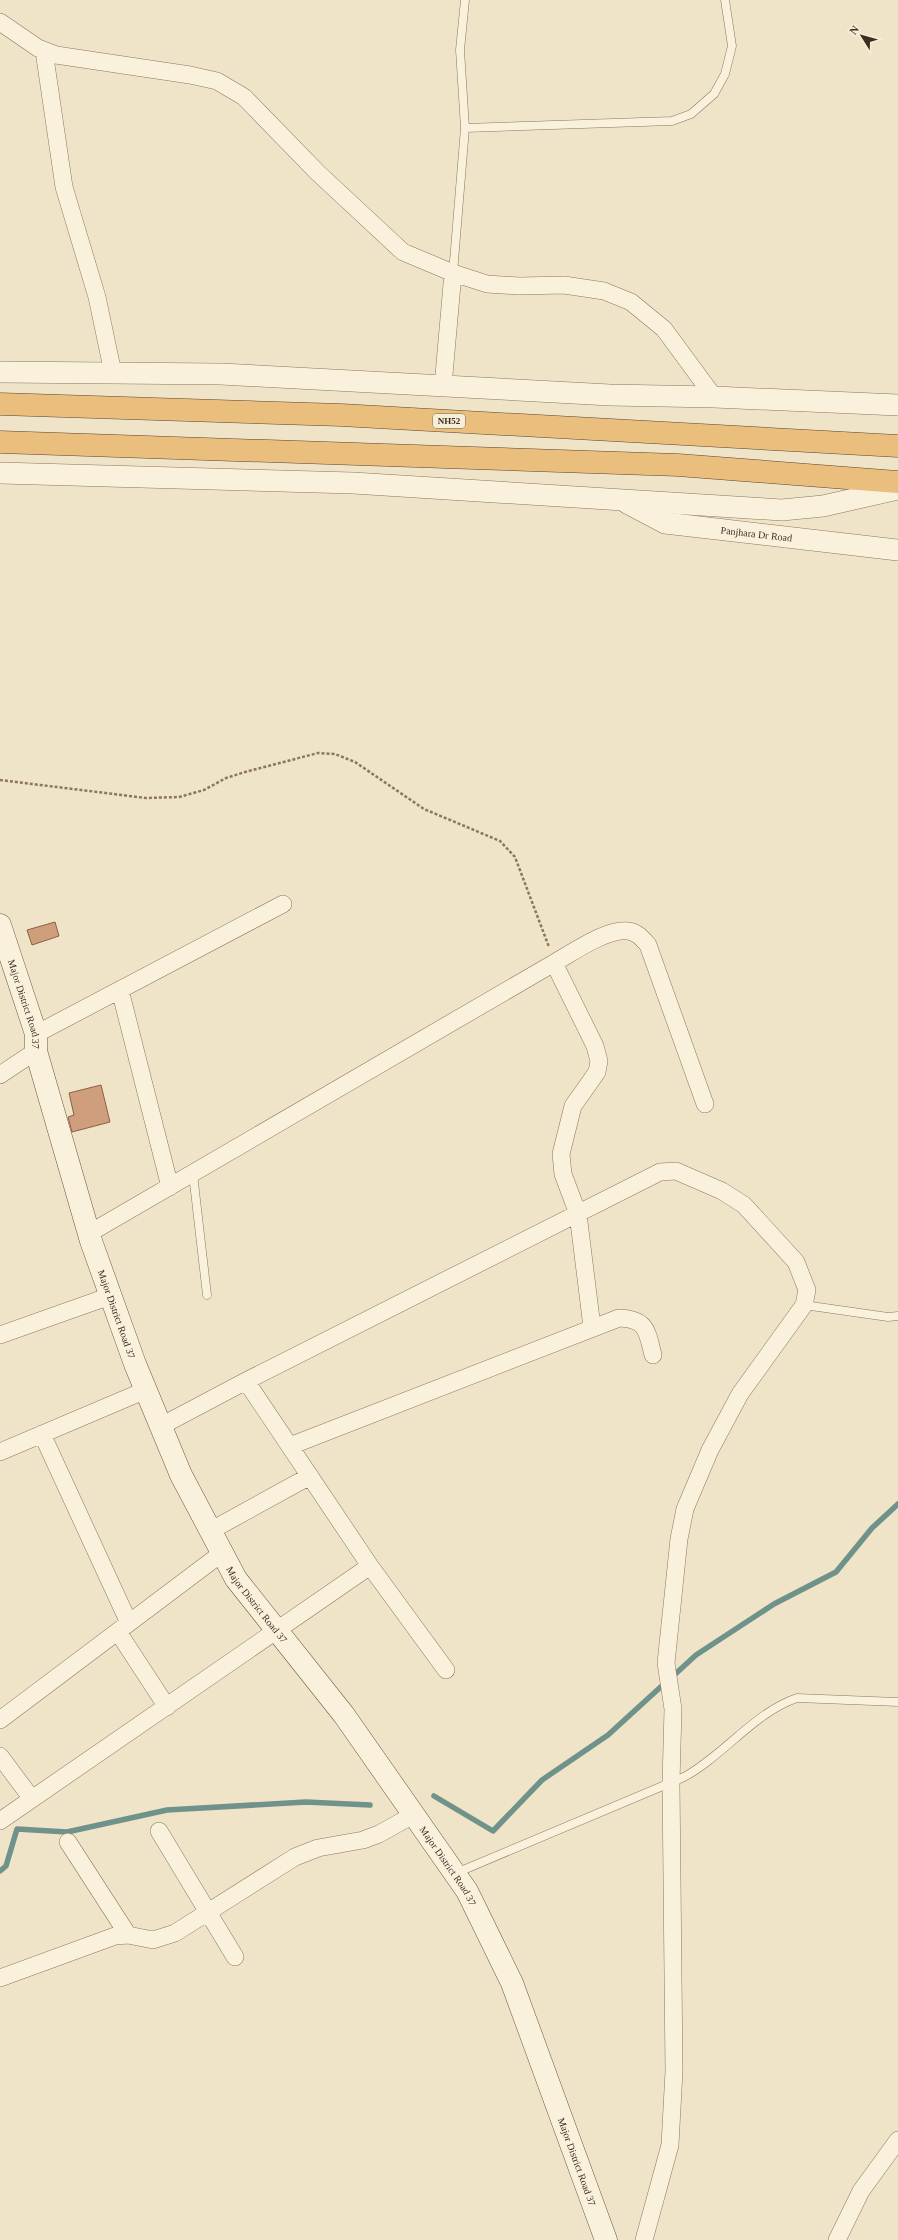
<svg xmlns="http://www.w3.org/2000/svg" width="898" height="2240" viewBox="0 0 898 2240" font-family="'Times New Roman',serif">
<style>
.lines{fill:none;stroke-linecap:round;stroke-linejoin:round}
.stream{stroke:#6f938a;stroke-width:5.5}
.building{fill:#cf9f7d;stroke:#8d5f41}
.service-casing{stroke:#8d765c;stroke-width:9}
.minor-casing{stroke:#8d765c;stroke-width:18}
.tertiary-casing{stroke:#8d765c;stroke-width:22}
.secondary-casing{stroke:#6f573f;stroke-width:23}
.trunk-casing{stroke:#5b4430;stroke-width:23}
.path{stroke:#8d765c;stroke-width:2.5;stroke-dasharray:3 2;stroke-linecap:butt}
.service{stroke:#faf1dc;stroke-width:8}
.minor{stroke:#faf1dc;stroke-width:17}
.tertiary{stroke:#faf1dc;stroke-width:21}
.secondary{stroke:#faf1dc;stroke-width:22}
.trunk{stroke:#eabe7c;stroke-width:22}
.labels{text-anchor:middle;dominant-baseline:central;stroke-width:3.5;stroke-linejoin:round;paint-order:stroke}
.shield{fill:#f7eed8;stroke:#756857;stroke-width:1}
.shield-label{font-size:9px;font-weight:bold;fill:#3d2e20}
.street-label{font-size:10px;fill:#3d2e20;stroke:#f7eed8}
</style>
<rect width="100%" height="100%" fill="#f0e4c8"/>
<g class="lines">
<!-- stream -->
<path class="stream" d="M 672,1677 L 696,1655 L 774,1604 L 836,1572 L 872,1528 L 898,1504
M 434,1796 L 493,1831 L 542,1780 L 608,1735 L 665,1683
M 0,1871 L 6,1866 L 17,1829 L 67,1832 L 167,1810 L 306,1802 L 370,1805"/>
</g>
<!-- building -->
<path class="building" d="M 55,922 L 59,936 L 32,945 L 27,930 Z
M 101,1085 L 110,1122 L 72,1132 L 68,1117 L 74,1115 L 69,1093 Z"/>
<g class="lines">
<defs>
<path id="service" d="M 465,128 L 672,121 L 691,114 L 714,94 L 725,74 L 732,46 L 725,0
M 453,273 L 465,128 L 460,50 L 465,0
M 193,1174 L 207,1295
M 804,1305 L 888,1317 L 898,1316
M 456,1873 L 684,1777 C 723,1756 755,1712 797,1698 L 898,1702"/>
<path id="minor" d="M 0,22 L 38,48 L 56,55 L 190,75 L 217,81 L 244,97 L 318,173 L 403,252 L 453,273 L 487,284 L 519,286 L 564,285 L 604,291 L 631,302 L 664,329 L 714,397
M 44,51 L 64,187 L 97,297 L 113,373
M 443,386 L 453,273
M 554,963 L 595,1046 L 599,1061 L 597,1072 L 573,1106 L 561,1154 L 563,1174 L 578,1214 L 592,1327
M 120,990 L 170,1187
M 36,1034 L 283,904
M 0,1075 L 36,1051
M 88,1234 L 554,963 C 572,953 607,928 628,931 C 637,932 642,938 648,945 L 705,1104
M 0,1335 L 110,1296
M 246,1381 L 370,1566 L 446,1670
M 161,1426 L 246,1381 L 660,1172 L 676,1171 L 722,1191 L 744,1205 L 796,1262 L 807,1290 L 804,1305 L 740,1394 L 710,1450 L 685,1509 L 679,1539 L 666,1663 L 673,1709 L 671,1783 L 674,2071 L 670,2145 L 644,2240
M 42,1434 L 129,1623
M 290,1446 L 619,1318 C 647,1319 647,1331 653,1355
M 0,1452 L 146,1390
M 210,1531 L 310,1476
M 118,1632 L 167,1707
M 0,1720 L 222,1553
M 0,1756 L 32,1799
M 0,1821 L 370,1566
M 159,1831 L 235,1957
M 68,1842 L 128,1935
M 0,1978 L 115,1936 L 128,1935 L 153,1940 L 175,1933 L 295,1857 L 318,1848 L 363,1840 L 379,1834 L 413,1815
M 837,2240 L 861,2191 L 898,2140"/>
<g id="tertiary">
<path d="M 0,372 L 221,374 L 610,395 L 714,397 L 898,405"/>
<path d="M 0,473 L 353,483 L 782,510 L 823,506 L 898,489"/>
<path id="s1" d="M 627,503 L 665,523 L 898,550"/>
</g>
<g id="secondary">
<path id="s2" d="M 0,925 L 36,1034 L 36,1051 L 91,1241 L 135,1364 L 181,1475 L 236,1579 L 344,1715 L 467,1891 L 512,1983 L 606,2240"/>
</g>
<path id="trunk" d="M 0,404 L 341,415 L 898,446
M 0,442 L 678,465 L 898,482"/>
</defs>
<!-- service casing -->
<use href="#service" class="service-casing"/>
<!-- minor casing -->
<use href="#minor" class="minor-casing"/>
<!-- tertiary casing -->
<use href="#tertiary" class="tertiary-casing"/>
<!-- secondary casing -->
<use href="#secondary" class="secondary-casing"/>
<!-- trunk casing -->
<use href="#trunk" class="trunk-casing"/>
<!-- path -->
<path class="path" d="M 0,780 L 146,798 L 179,797 L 204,790 L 226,778 L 245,772 L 318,753 L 335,754 L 355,762 L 424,809 L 500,841 L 515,857 L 549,947"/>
<!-- service -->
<use href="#service" class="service"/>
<!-- minor -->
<use href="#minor" class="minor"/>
<!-- tertiary -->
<use href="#tertiary" class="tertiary"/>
<!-- secondary -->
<use href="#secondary" class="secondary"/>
<!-- trunk -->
<use href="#trunk" class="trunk"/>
</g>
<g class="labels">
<!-- shield labels -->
<rect class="shield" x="433" y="414" width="32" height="14" rx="3"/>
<g class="shield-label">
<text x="449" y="421">NH52</text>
</g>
<!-- street labels -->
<g class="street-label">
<text stroke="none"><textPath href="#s1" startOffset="135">Panjhara Dr Road</textPath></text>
<text stroke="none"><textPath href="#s2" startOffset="83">Major District Road 37</textPath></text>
<text stroke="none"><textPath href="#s2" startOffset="407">Major District Road 37</textPath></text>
<text stroke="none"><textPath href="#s2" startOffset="731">Major District Road 37</textPath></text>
<text stroke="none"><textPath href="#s2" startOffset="1055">Major District Road 37</textPath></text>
<text stroke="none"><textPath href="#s2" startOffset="1379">Major District Road 37</textPath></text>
</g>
</g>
<!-- north arrow -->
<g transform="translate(862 36) rotate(307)" stroke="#f7eed8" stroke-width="3" paint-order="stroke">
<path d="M0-3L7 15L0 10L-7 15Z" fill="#3d2e20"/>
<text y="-6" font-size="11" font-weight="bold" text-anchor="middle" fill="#3d2e20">N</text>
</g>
</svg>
